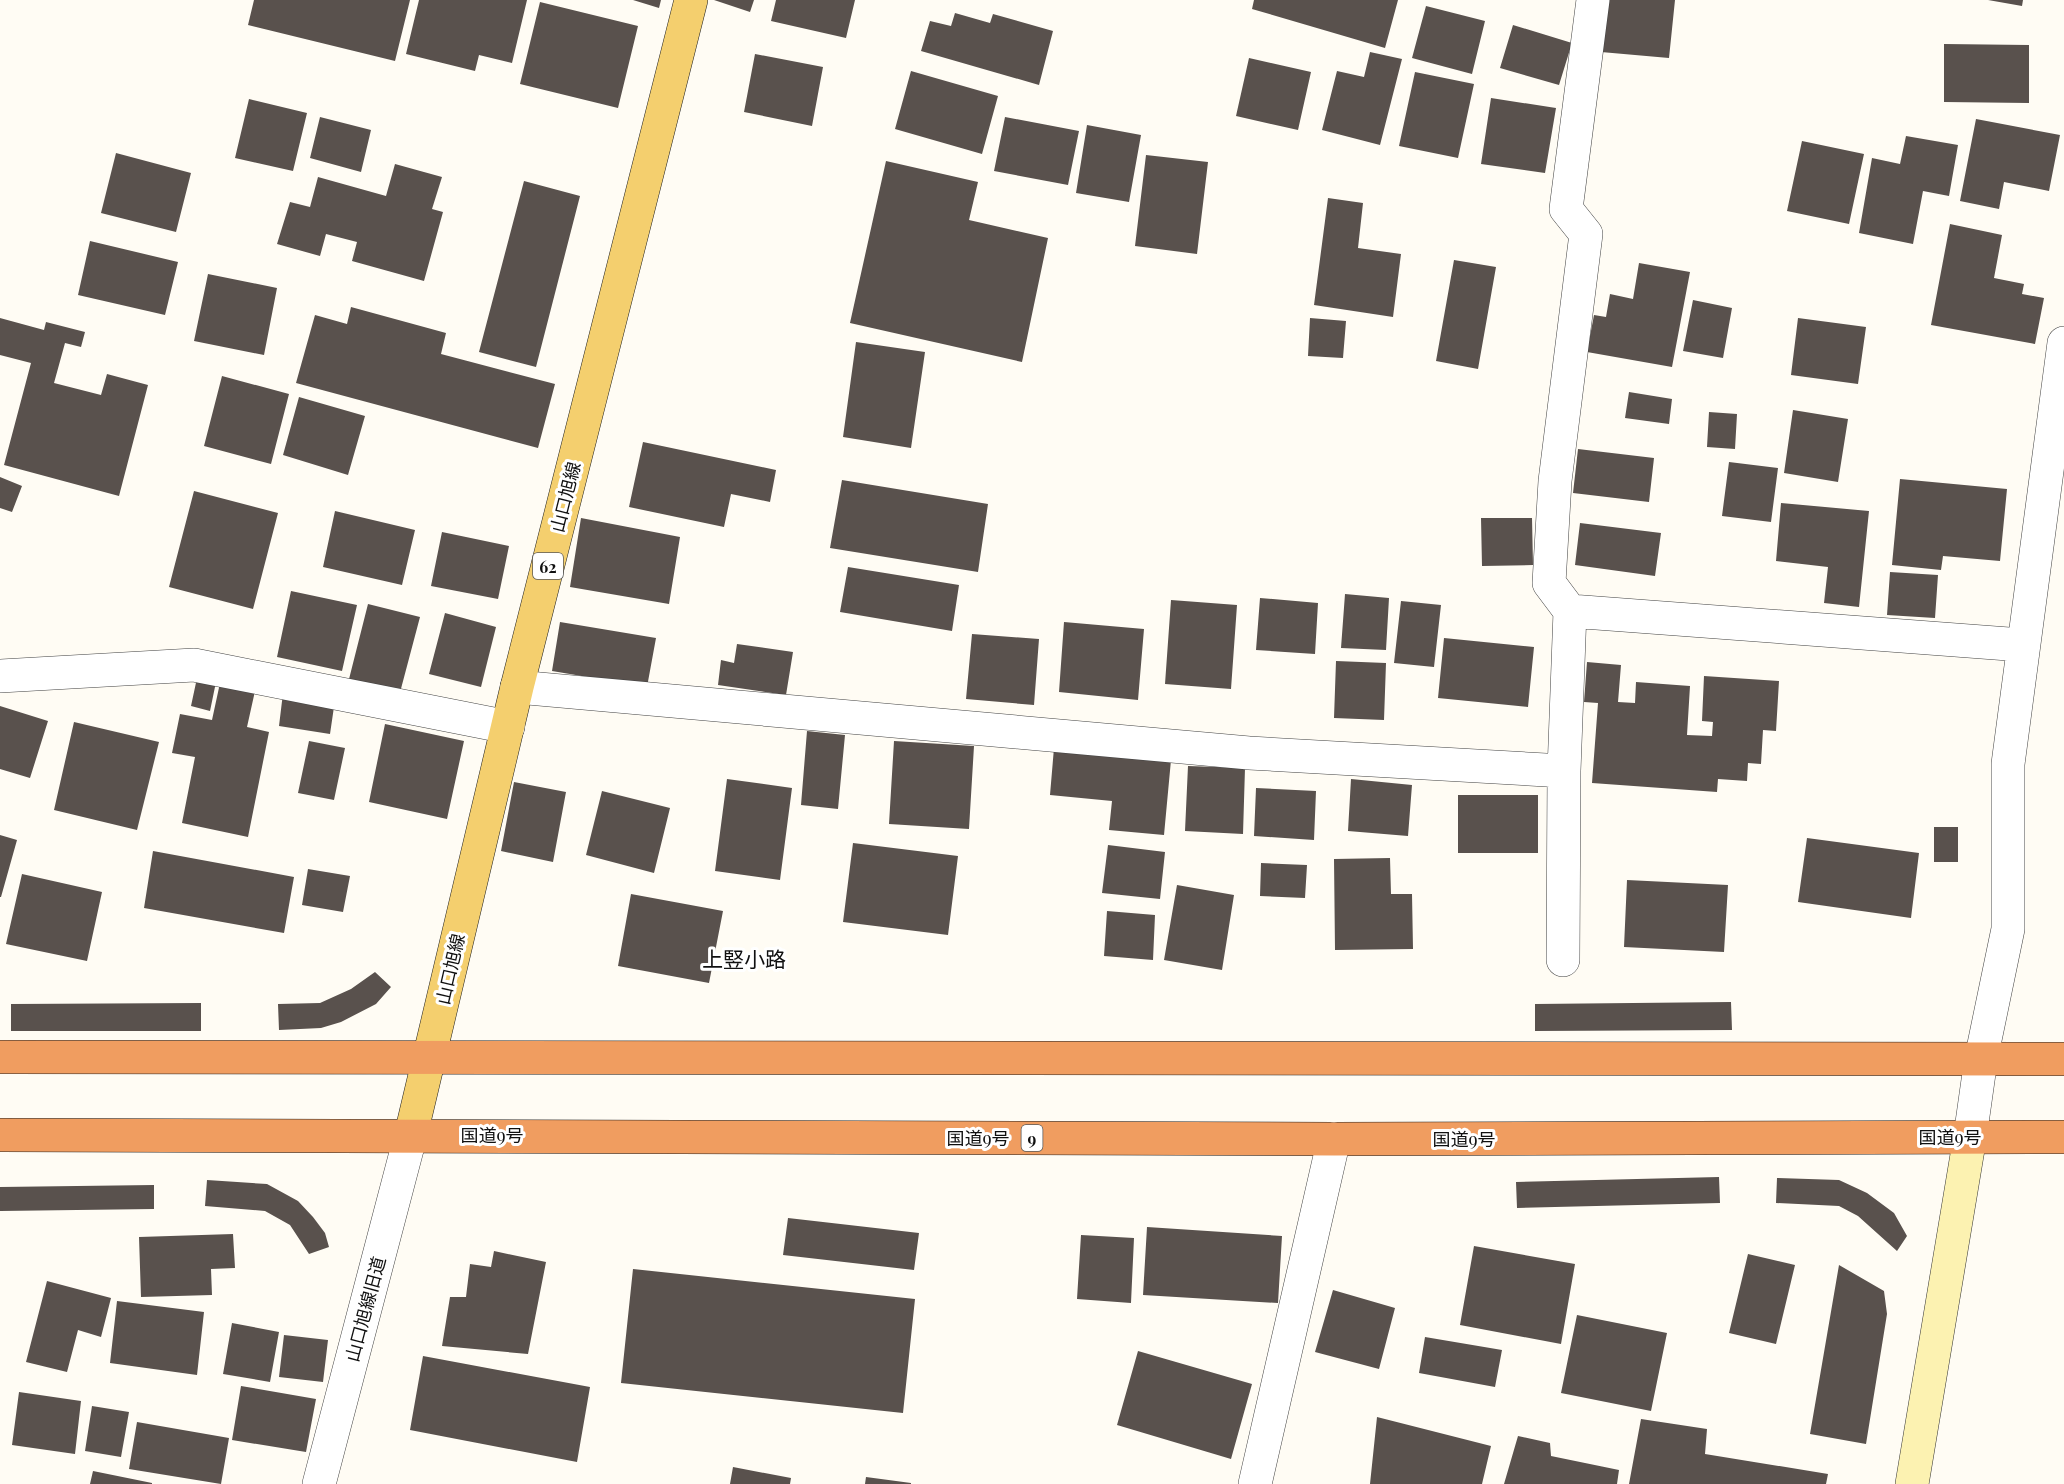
<svg xmlns="http://www.w3.org/2000/svg" width="2064" height="1484" viewBox="0 0 2064 1484" font-family="'Playfair Display','Noto Sans JP',serif">
<style>
.building{fill:#59514d}
.lines{fill:none;stroke-linecap:round;stroke-linejoin:round}
.street-casing{stroke:#434343;stroke-width:34}
.secondary-casing{stroke:#323232;stroke-width:34}
.primary-casing{stroke:#212121;stroke-width:34}
.highway-casing{stroke:#212121;stroke-width:34}
.street{stroke:#fff;stroke-width:33}
.secondary{stroke:#fcf2b1;stroke-width:33}
.primary{stroke:#f4cf6e;stroke-width:33}
.highway{stroke:#f09d60;stroke-width:33}
.labels{text-anchor:middle;dominant-baseline:central;stroke-width:6;stroke-linejoin:round;paint-order:stroke}
.shield{fill:#fff;stroke:#585858;stroke-width:1.5}
.shield-label{font-size:16px;font-weight:bold;fill:#101010}
.street-label{font-size:18px;fill:#101010;stroke:#fff}
.quarter-label{font-size:21px;fill:#101010;stroke:#fff}
</style>
<rect width="100%" height="100%" fill="#fffcf4"/>
<!-- building -->
<path class="building" d="M 254,0 L 410,0 L 395,61 L 248,25 Z
M 419,0 L 527,0 L 512,63 L 479,55 L 475,71 L 406,54 Z
M 633,0 L 661,0 L 659,8 Z
M 714,0 L 754,0 L 750,12 Z
M 776,0 L 855,0 L 846,38 L 771,21 Z
M 1254,0 L 1398,0 L 1385,48 L 1252,9 Z
M 1606,0 L 1675,0 L 1669,58 L 1601,52 Z
M 1988,0 L 2023,0 L 2022,6 Z
M 540,2 L 638,26 L 618,108 L 520,84 Z
M 1426,6 L 1485,21 L 1472,74 L 1412,58 Z
M 955,13 L 990,23 L 993,14 L 1053,31 L 1039,85 L 921,51 L 930,21 L 951,26 Z
M 1513,25 L 1572,43 L 1559,85 L 1500,68 Z
M 1944,44 L 2029,45 L 2029,103 L 1944,102 Z
M 1370,52 L 1402,59 L 1380,145 L 1322,130 L 1337,71 L 1364,77 Z
M 755,54 L 823,67 L 812,126 L 744,112 Z
M 1249,58 L 1311,72 L 1298,130 L 1236,116 Z
M 911,71 L 998,96 L 982,154 L 895,129 Z
M 1415,72 L 1474,84 L 1458,158 L 1399,146 Z
M 1491,98 L 1556,108 L 1545,173 L 1481,164 Z
M 249,99 L 307,113 L 293,171 L 235,158 Z
M 320,117 L 371,130 L 361,172 L 310,158 Z
M 1005,117 L 1079,131 L 1068,185 L 994,171 Z
M 1976,119 L 2060,135 L 2049,191 L 2004,182 L 1999,209 L 1960,201 Z
M 1087,125 L 1141,135 L 1129,202 L 1076,193 Z
M 1906,136 L 1958,145 L 1949,196 L 1923,191 L 1913,244 L 1859,233 L 1872,158 L 1900,164 Z
M 1802,141 L 1864,154 L 1849,224 L 1787,211 Z
M 116,153 L 191,173 L 176,232 L 101,213 Z
M 1146,155 L 1208,162 L 1197,254 L 1135,246 Z
M 886,161 L 978,182 L 969,220 L 1048,238 L 1022,362 L 850,323 Z
M 395,164 L 442,177 L 432,209 L 443,212 L 424,281 L 352,261 L 357,242 L 326,234 L 320,256 L 277,244 L 290,202 L 310,207 L 318,177 L 386,196 Z
M 524,181 L 580,196 L 536,367 L 479,352 Z
M 1328,198 L 1363,203 L 1358,248 L 1401,254 L 1393,317 L 1314,305 Z
M 1950,224 L 2002,235 L 1994,278 L 2024,284 L 2022,294 L 2044,298 L 2035,344 L 1931,325 Z
M 90,241 L 178,262 L 165,315 L 78,295 Z
M 1454,260 L 1496,267 L 1478,369 L 1436,361 Z
M 1639,263 L 1690,272 L 1672,367 L 1587,352 L 1594,315 L 1606,317 L 1610,294 L 1633,299 Z
M 208,274 L 277,288 L 264,355 L 194,341 Z
M 1693,300 L 1732,308 L 1723,358 L 1683,351 Z
M 351,307 L 446,333 L 441,354 L 555,384 L 538,448 L 296,383 L 315,315 L 347,324 Z
M 0,318 L 44,330 L 46,322 L 85,332 L 81,347 L 65,343 L 54,383 L 101,395 L 107,374 L 148,385 L 119,496 L 4,465 L 31,363 L 0,355 Z
M 1310,318 L 1346,321 L 1343,358 L 1308,356 Z
M 1798,318 L 1866,327 L 1858,384 L 1791,375 Z
M 856,342 L 925,352 L 911,448 L 843,437 Z
M 222,376 L 289,394 L 271,464 L 204,446 Z
M 1629,392 L 1672,399 L 1669,424 L 1625,418 Z
M 299,397 L 365,416 L 348,475 L 283,455 Z
M 1793,410 L 1848,419 L 1838,482 L 1784,473 Z
M 1709,412 L 1737,414 L 1735,449 L 1707,447 Z
M 643,442 L 776,470 L 770,502 L 731,494 L 724,527 L 629,507 Z
M 1578,449 L 1654,458 L 1649,502 L 1573,493 Z
M 1729,462 L 1778,468 L 1771,522 L 1722,516 Z
M 0,477 L 22,486 L 12,512 L 0,508 Z
M 1900,479 L 2007,489 L 2000,561 L 1943,556 L 1941,570 L 1892,565 Z
M 842,480 L 988,504 L 978,572 L 830,548 Z
M 194,491 L 278,513 L 253,609 L 169,587 Z
M 1781,503 L 1869,511 L 1859,607 L 1824,603 L 1828,567 L 1776,561 Z
M 335,511 L 415,530 L 402,585 L 323,567 Z
M 581,518 L 680,537 L 669,604 L 570,587 Z
M 1481,518 L 1532,518 L 1533,565 L 1482,566 Z
M 1580,523 L 1661,533 L 1655,576 L 1575,565 Z
M 442,532 L 509,546 L 498,599 L 431,586 Z
M 848,567 L 959,585 L 952,631 L 840,612 Z
M 1890,572 L 1938,575 L 1935,618 L 1887,615 Z
M 291,591 L 357,605 L 342,671 L 277,657 Z
M 1345,594 L 1389,598 L 1386,650 L 1341,648 Z
M 1260,598 L 1318,603 L 1315,654 L 1256,650 Z
M 1171,600 L 1237,605 L 1231,689 L 1165,684 Z
M 1401,601 L 1441,605 L 1434,667 L 1394,663 Z
M 368,604 L 420,617 L 398,700 L 347,687 Z
M 445,613 L 496,627 L 481,687 L 429,674 Z
M 560,622 L 656,638 L 647,687 L 552,671 Z
M 1064,622 L 1144,629 L 1138,700 L 1059,692 Z
M 972,634 L 1039,639 L 1034,705 L 966,699 Z
M 1444,638 L 1534,647 L 1528,707 L 1438,698 Z
M 737,644 L 793,652 L 786,695 L 718,685 L 721,660 L 734,663 Z
M 1336,661 L 1386,663 L 1384,720 L 1334,718 Z
M 1587,662 L 1621,665 L 1618,702 L 1635,703 L 1636,682 L 1690,686 L 1687,735 L 1712,736 L 1713,722 L 1702,721 L 1704,676 L 1779,681 L 1776,731 L 1763,730 L 1761,764 L 1748,763 L 1747,781 L 1718,779 L 1717,792 L 1592,783 L 1598,703 L 1584,702 Z
M 197,678 L 216,682 L 210,711 L 191,706 Z
M 220,683 L 255,691 L 247,727 L 269,732 L 248,837 L 182,823 L 195,757 L 172,753 L 180,714 L 212,720 Z
M 283,693 L 335,700 L 330,734 L 279,726 Z
M 0,706 L 48,721 L 30,778 L 0,769 Z
M 74,722 L 159,742 L 137,830 L 54,810 Z
M 385,724 L 464,741 L 447,819 L 369,802 Z
M 807,731 L 845,735 L 838,809 L 801,805 Z
M 309,741 L 345,748 L 334,800 L 298,793 Z
M 894,741 L 974,746 L 969,829 L 889,824 Z
M 1054,748 L 1171,760 L 1164,835 L 1109,830 L 1112,801 L 1050,795 Z
M 1188,766 L 1245,768 L 1243,834 L 1185,831 Z
M 727,779 L 792,788 L 780,880 L 715,871 Z
M 1351,779 L 1412,785 L 1408,836 L 1348,831 Z
M 514,782 L 566,792 L 553,862 L 501,851 Z
M 1256,788 L 1316,791 L 1314,840 L 1254,836 Z
M 602,791 L 670,808 L 654,873 L 586,855 Z
M 1458,795 L 1538,795 L 1538,853 L 1458,853 Z
M 1934,827 L 1958,827 L 1958,862 L 1934,862 Z
M 0,835 L 17,840 L 1,897 L 0,897 Z
M 1807,838 L 1919,853 L 1911,918 L 1798,902 Z
M 853,843 L 958,856 L 948,935 L 843,922 Z
M 1108,845 L 1165,852 L 1160,899 L 1102,893 Z
M 153,851 L 294,877 L 284,933 L 144,908 Z
M 1390,858 L 1391,894 L 1412,894 L 1413,949 L 1335,950 L 1334,859 Z
M 1261,863 L 1307,865 L 1305,898 L 1260,896 Z
M 308,869 L 350,876 L 343,912 L 302,905 Z
M 22,874 L 102,892 L 87,961 L 6,944 Z
M 1627,880 L 1728,885 L 1724,952 L 1624,947 Z
M 1177,885 L 1234,895 L 1222,970 L 1164,960 Z
M 631,894 L 723,911 L 709,983 L 618,966 Z
M 1107,911 L 1155,915 L 1153,960 L 1104,956 Z
M 375,972 L 391,987 L 376,1004 L 341,1022 L 321,1028 L 279,1030 L 278,1004 L 320,1003 L 351,989 Z
M 1731,1002 L 1732,1030 L 1535,1031 L 1535,1004 Z
M 201,1003 L 201,1031 L 11,1031 L 11,1004 Z
M 1719,1177 L 1720,1203 L 1517,1208 L 1516,1182 Z
M 1777,1178 L 1839,1180 L 1867,1193 L 1894,1213 L 1907,1236 L 1897,1251 L 1858,1216 L 1839,1206 L 1776,1203 Z
M 207,1180 L 267,1184 L 298,1201 L 313,1217 L 325,1233 L 329,1247 L 309,1254 L 290,1225 L 265,1211 L 205,1206 Z
M 154,1185 L 154,1209 L 0,1211 L 0,1187 Z
M 788,1218 L 919,1233 L 914,1270 L 783,1255 Z
M 1147,1227 L 1282,1236 L 1278,1303 L 1143,1295 Z
M 233,1234 L 235,1268 L 211,1269 L 212,1295 L 141,1297 L 139,1237 Z
M 1081,1235 L 1134,1238 L 1131,1303 L 1077,1299 Z
M 1474,1246 L 1575,1264 L 1561,1344 L 1460,1325 Z
M 494,1251 L 546,1262 L 528,1354 L 442,1346 L 450,1297 L 466,1297 L 470,1264 L 491,1267 Z
M 1748,1254 L 1795,1265 L 1776,1344 L 1729,1333 Z
M 1839,1265 L 1884,1291 L 1887,1314 L 1866,1444 L 1810,1434 Z
M 633,1269 L 915,1299 L 903,1413 L 621,1383 Z
M 47,1281 L 111,1298 L 101,1337 L 78,1330 L 67,1372 L 26,1362 Z
M 1333,1290 L 1395,1308 L 1379,1369 L 1315,1352 Z
M 117,1301 L 204,1312 L 197,1375 L 110,1363 Z
M 1577,1315 L 1667,1333 L 1651,1411 L 1561,1393 Z
M 232,1323 L 279,1332 L 270,1382 L 223,1374 Z
M 284,1335 L 328,1340 L 323,1382 L 279,1377 Z
M 1425,1337 L 1502,1350 L 1495,1387 L 1419,1373 Z
M 1138,1351 L 1252,1384 L 1231,1459 L 1117,1425 Z
M 423,1356 L 590,1387 L 577,1462 L 410,1430 Z
M 241,1386 L 316,1399 L 306,1452 L 232,1440 Z
M 19,1392 L 81,1401 L 75,1454 L 12,1445 Z
M 92,1406 L 129,1412 L 121,1457 L 85,1451 Z
M 1377,1417 L 1491,1446 L 1482,1484 L 1370,1484 Z
M 1641,1419 L 1707,1429 L 1705,1454 L 1828,1474 L 1826,1484 L 1629,1484 Z
M 137,1422 L 229,1438 L 221,1484 L 129,1469 Z
M 1518,1436 L 1550,1443 L 1551,1456 L 1619,1470 L 1617,1484 L 1504,1484 Z
M 733,1467 L 791,1478 L 790,1484 L 730,1484 Z
M 93,1471 L 152,1483 L 152,1484 L 90,1484 Z
M 866,1477 L 911,1483 L 911,1484 L 865,1484 Z"/>
<g class="lines">
<defs>
<path id="street" d="M 1570,611 L 2022,645
M 0,676 L 194,665 L 508,727
M 517,687 L 1249,753 L 1564,771
M 1563,960 L 1564,771 L 1570,611 L 1549,583 L 1555,481 L 1586,234 L 1566,209 L 1593,0
M 1970,1137 L 1981,1059 L 2008,929 L 2008,764 L 2064,343
M 319,1484 L 411,1134
M 1255,1484 L 1334,1139"/>
<path id="secondary" d="M 1912,1484 L 1970,1137"/>
<path id="primary" d="M 411,1134 L 517,687 L 691,0"/>
<path id="highway" d="M 0,1057 L 2064,1059
M 0,1135 L 1334,1139 L 2064,1137"/>
</defs>
<!-- street casing -->
<use href="#street" class="street-casing"/>
<!-- secondary casing -->
<use href="#secondary" class="secondary-casing"/>
<!-- primary casing -->
<use href="#primary" class="primary-casing"/>
<!-- highway casing -->
<use href="#highway" class="highway-casing"/>
<!-- street -->
<use href="#street" class="street"/>
<!-- secondary -->
<use href="#secondary" class="secondary"/>
<!-- primary -->
<use href="#primary" class="primary"/>
<!-- highway -->
<use href="#highway" class="highway"/>
</g>
<g class="labels">
<!-- shield labels -->
<g class="shield">
<rect x="533" y="553" width="30" height="26" rx="4.5"/>
<rect x="1021.5" y="1125" width="21" height="26" rx="4.5"/>
</g>
<g class="shield-label">
<text x="548" y="566">62</text>
<text x="1032" y="1138">9</text>
</g>
<!-- street labels -->
<g class="street-label">
<text transform="translate(565 497) rotate(-76)">山口旭線</text>
<text transform="translate(450 969) rotate(-77)">山口旭線</text>
<text x="492" y="1135">国道9号</text>
<text x="1950" y="1137">国道9号</text>
<text x="978" y="1138">国道9号</text>
<text x="1464" y="1139">国道9号</text>
<text transform="translate(365 1309) rotate(-75)">山口旭線旧道</text>
</g>
<!-- quarter labels -->
<g class="quarter-label">
<text x="744" y="958">上竪小路</text>
</g>
</g>
</svg>
